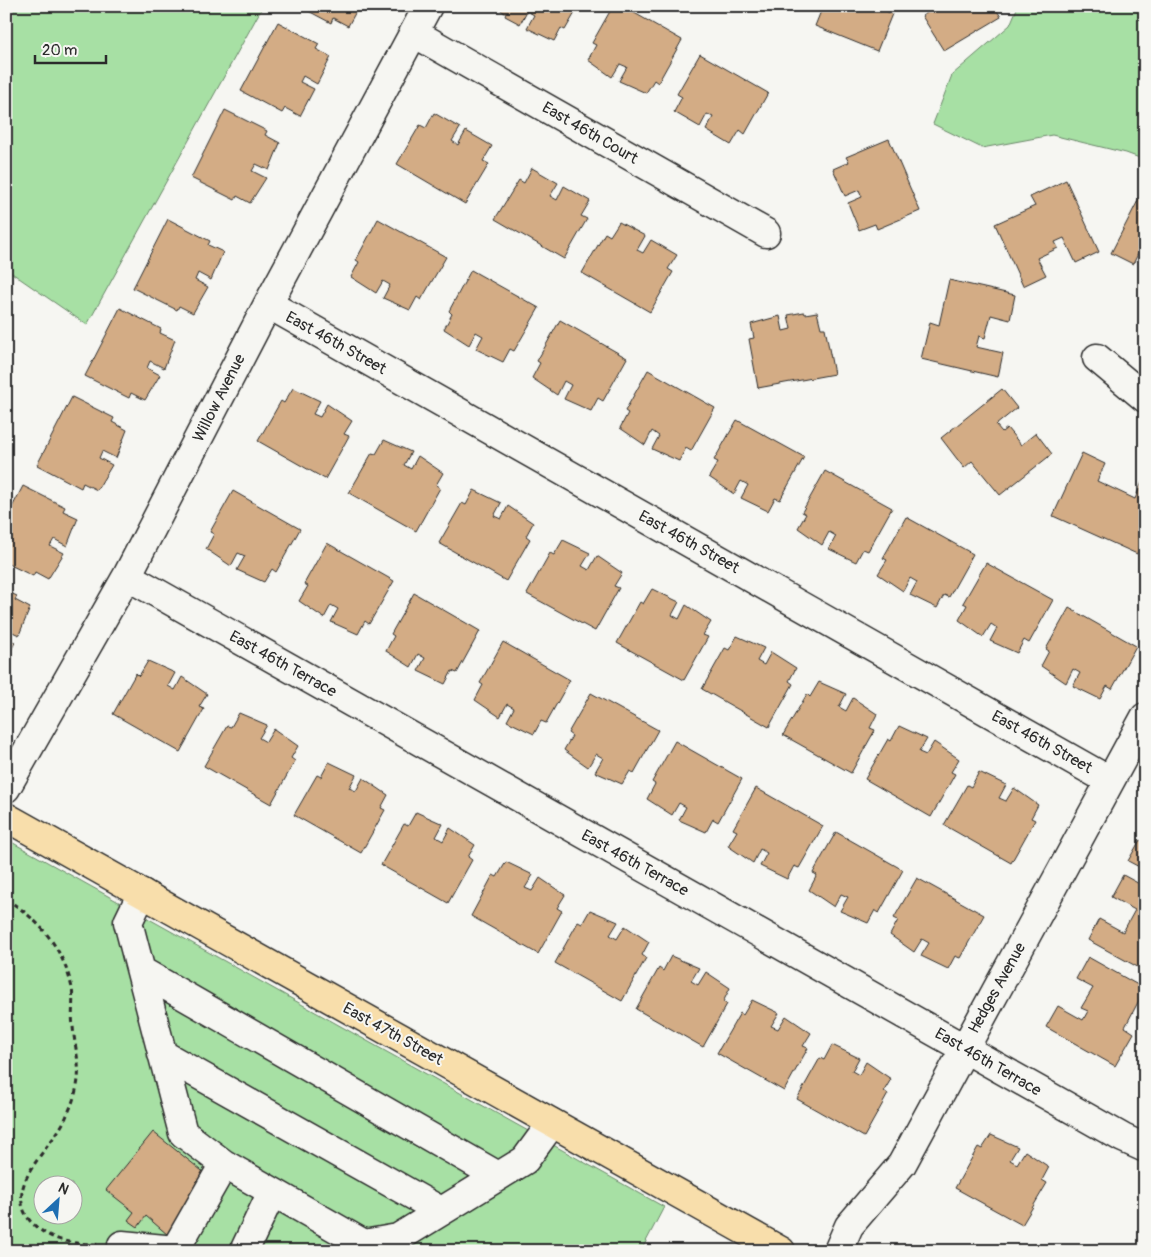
<svg xmlns="http://www.w3.org/2000/svg" width="1151" height="1257" viewBox="0 0 1151 1257" font-family="Pangolin,sans-serif">
<style>
.green{fill:#a7e0a4;stroke:#698668;fill-rule:evenodd}
.building{fill:#d3ac85;stroke:#2b2b2b}
.lines{fill:none;stroke-linecap:round;stroke-linejoin:round}
.minor-casing{stroke:#2b2b2b;stroke-width:31}
.major-casing{stroke:#2b2b2b;stroke-width:31}
.path{stroke:#2b2b2b;stroke-width:3;stroke-dasharray:5 4;stroke-linecap:butt}
.minor{stroke:#f6f6f2;stroke-width:28}
.major{stroke:#f8deab;stroke-width:28}
.labels{text-anchor:middle;dominant-baseline:central;stroke-width:4;stroke-linejoin:round;paint-order:stroke}
.street-label{font-size:16px;fill:#2b2b2b;stroke:#f6f6f2}
</style>
<rect width="100%" height="100%" fill="#f6f6f2"/>
<filter id="ink" filterUnits="userSpaceOnUse"><feTurbulence type="fractalNoise" baseFrequency=".02" numOctaves="2"/><feDisplacementMap in="SourceGraphic" scale="10" xChannelSelector="R" yChannelSelector="G"/><feConvolveMatrix kernelMatrix="1 2 1 2 8 2 1 2 1" color-interpolation-filters="sRGB"/></filter>
<g filter="url(#ink)">
<!-- green -->
<path class="green" d="M 6,6 L 263,6 L 87,325 L 6,269 Z
M 1018,6 L 1145,6 L 1145,160 L 1126,153 L 1052,135 L 982,148 L 933,124 L 952,75 L 1010,25 Z
M 6,839 L 664,1207 L 641,1251 L 6,1251 ZM 42,1184 L 72,1184 L 72,1214 L 42,1214 Z"/>
<!-- building -->
<path class="building" d="M 299,6 L 359,6 L 348,26 L 333,18 L 331,23 Z
M 496,6 L 579,6 L 565,30 L 561,28 L 554,41 L 527,28 L 534,15 L 527,11 L 520,24 L 505,16 L 506,14 Z
M 613,6 L 622,6 L 682,40 L 658,83 L 654,80 L 646,93 L 619,81 L 627,67 L 620,64 L 612,77 L 588,60 L 596,45 L 592,43 Z
M 823,6 L 875,6 L 892,14 L 877,51 L 815,26 Z
M 938,6 L 994,6 L 1001,17 L 944,51 L 922,16 Z
M 278,22 L 319,44 L 316,49 L 331,57 L 317,84 L 303,76 L 300,82 L 314,89 L 300,116 L 285,108 L 282,113 L 241,91 Z
M 700,54 L 768,93 L 745,134 L 740,130 L 731,145 L 706,130 L 713,117 L 707,114 L 700,127 L 674,112 L 682,97 L 677,94 Z
M 225,110 L 267,131 L 265,135 L 280,143 L 269,170 L 256,164 L 252,171 L 266,178 L 250,203 L 237,196 L 235,200 L 191,178 Z
M 434,113 L 460,128 L 452,141 L 458,145 L 466,131 L 492,146 L 483,161 L 489,164 L 465,204 L 397,164 L 420,125 L 426,128 Z
M 889,139 L 920,211 L 877,229 L 875,224 L 859,230 L 848,203 L 862,197 L 859,190 L 845,196 L 833,169 L 849,162 L 846,157 Z
M 532,168 L 558,183 L 550,196 L 557,200 L 564,186 L 590,201 L 581,216 L 587,219 L 564,259 L 495,219 L 519,180 L 524,183 Z
M 1066,180 L 1099,252 L 1076,263 L 1064,238 L 1055,242 L 1058,248 L 1037,258 L 1046,275 L 1023,286 L 995,224 L 1035,206 L 1030,197 Z
M 1145,187 L 1145,240 L 1133,264 L 1111,253 Z
M 168,219 L 210,241 L 208,245 L 223,252 L 211,280 L 198,273 L 195,280 L 208,287 L 193,313 L 179,306 L 177,310 L 133,288 Z
M 378,219 L 446,257 L 421,300 L 417,297 L 410,310 L 383,298 L 390,285 L 383,281 L 376,293 L 351,277 L 359,262 L 356,260 Z
M 619,222 L 645,236 L 637,250 L 643,253 L 651,240 L 677,255 L 668,269 L 673,272 L 650,312 L 582,273 L 605,233 L 610,236 Z
M 471,270 L 539,308 L 514,351 L 510,349 L 503,362 L 476,349 L 483,336 L 476,332 L 469,345 L 444,329 L 452,314 L 449,311 Z
M 949,280 L 1015,295 L 1010,320 L 991,315 L 985,338 L 979,336 L 976,347 L 1003,353 L 998,377 L 921,359 L 930,322 L 939,325 Z
M 120,308 L 161,329 L 160,333 L 175,340 L 164,368 L 150,361 L 147,368 L 160,375 L 145,400 L 131,393 L 129,398 L 85,376 Z
M 804,312 L 805,314 L 817,312 L 821,328 L 825,328 L 834,374 L 758,388 L 749,339 L 754,338 L 751,324 L 780,316 L 783,331 L 791,329 L 788,315 Z
M 560,320 L 627,358 L 603,401 L 598,398 L 591,411 L 564,399 L 571,385 L 564,381 L 557,395 L 532,378 L 540,363 L 537,361 Z
M 648,370 L 715,408 L 691,451 L 686,448 L 679,461 L 652,449 L 659,436 L 652,431 L 645,445 L 620,428 L 628,413 L 625,411 Z
M 293,388 L 320,401 L 313,414 L 320,417 L 327,404 L 352,421 L 344,434 L 349,436 L 325,479 L 258,441 L 281,401 L 284,403 Z
M 1002,389 L 1017,408 L 996,425 L 1002,432 L 1007,428 L 1021,445 L 1036,433 L 1052,454 L 1000,495 L 972,461 L 964,468 L 941,438 Z
M 72,397 L 114,418 L 112,422 L 127,430 L 116,458 L 102,451 L 99,458 L 112,465 L 97,490 L 83,483 L 81,488 L 37,465 Z
M 737,420 L 804,457 L 780,500 L 775,498 L 768,511 L 741,498 L 748,485 L 741,481 L 734,494 L 709,477 L 718,462 L 714,460 Z
M 384,440 L 411,452 L 404,465 L 411,469 L 418,456 L 443,473 L 436,485 L 440,488 L 416,531 L 349,493 L 372,453 L 376,454 Z
M 1082,453 L 1105,464 L 1097,481 L 1135,499 L 1142,482 L 1145,483 L 1145,536 L 1137,554 L 1053,516 Z
M 825,471 L 892,508 L 868,551 L 863,549 L 856,562 L 829,549 L 836,536 L 829,532 L 822,545 L 798,528 L 806,514 L 802,512 Z
M 23,486 L 65,507 L 63,511 L 78,518 L 67,546 L 54,539 L 50,546 L 64,553 L 48,579 L 35,572 L 33,576 L 6,563 L 6,519 Z
M 474,490 L 501,503 L 494,516 L 501,519 L 508,506 L 533,523 L 526,536 L 530,539 L 506,581 L 439,543 L 462,503 L 466,505 Z
M 233,491 L 300,529 L 276,572 L 272,569 L 264,582 L 237,570 L 245,556 L 238,553 L 231,566 L 206,549 L 214,534 L 210,532 Z
M 906,517 L 973,554 L 949,597 L 944,595 L 937,608 L 910,595 L 917,582 L 910,578 L 903,591 L 878,574 L 887,560 L 883,558 Z
M 563,540 L 590,553 L 582,566 L 589,570 L 597,556 L 622,573 L 614,586 L 619,588 L 595,631 L 527,594 L 550,553 L 554,555 Z
M 327,543 L 394,581 L 369,624 L 365,621 L 358,634 L 331,622 L 338,609 L 331,605 L 324,618 L 299,601 L 308,586 L 304,584 Z
M 986,563 L 1053,600 L 1029,643 L 1024,640 L 1017,653 L 990,641 L 997,628 L 991,624 L 983,637 L 959,620 L 967,605 L 963,603 Z
M 652,589 L 679,602 L 672,615 L 679,619 L 686,605 L 711,622 L 703,635 L 708,637 L 684,680 L 617,643 L 640,602 L 643,604 Z
M 6,591 L 17,596 L 15,600 L 30,608 L 19,635 L 6,629 Z
M 414,593 L 480,631 L 457,673 L 452,671 L 445,684 L 418,671 L 425,658 L 418,654 L 411,667 L 386,651 L 394,636 L 391,634 Z
M 1069,608 L 1136,646 L 1112,689 L 1107,686 L 1100,699 L 1073,686 L 1080,673 L 1073,669 L 1066,683 L 1041,666 L 1049,651 L 1046,649 Z
M 737,636 L 764,648 L 757,661 L 764,665 L 771,652 L 796,668 L 789,681 L 793,684 L 769,727 L 702,689 L 725,648 L 729,650 Z
M 6,638 L 15,642 L 9,655 L 6,655 Z
M 503,642 L 570,680 L 546,723 L 541,721 L 534,734 L 507,721 L 514,708 L 507,704 L 500,717 L 475,700 L 483,685 L 480,683 Z
M 148,661 L 175,673 L 168,686 L 175,690 L 182,677 L 207,694 L 199,707 L 204,709 L 180,752 L 113,714 L 136,673 L 139,676 Z
M 819,682 L 846,694 L 839,707 L 846,711 L 853,698 L 877,714 L 870,728 L 875,730 L 851,773 L 783,735 L 807,694 L 810,697 Z
M 591,693 L 658,730 L 634,773 L 630,771 L 622,784 L 595,772 L 603,758 L 596,754 L 588,767 L 564,750 L 572,736 L 568,733 Z
M 239,713 L 267,725 L 259,738 L 266,742 L 274,729 L 298,746 L 291,758 L 295,761 L 271,804 L 204,766 L 227,726 L 231,727 Z
M 899,726 L 927,739 L 919,752 L 926,755 L 934,742 L 959,759 L 951,772 L 955,774 L 931,817 L 865,779 L 888,739 L 891,741 Z
M 675,741 L 742,779 L 718,822 L 713,819 L 706,832 L 679,820 L 686,807 L 679,803 L 672,815 L 647,799 L 655,784 L 652,782 Z
M 329,762 L 356,775 L 349,788 L 356,791 L 363,778 L 388,795 L 381,808 L 385,810 L 361,853 L 294,815 L 317,775 L 321,777 Z
M 979,772 L 1006,785 L 999,798 L 1006,801 L 1014,788 L 1038,805 L 1031,818 L 1035,820 L 1011,863 L 944,825 L 967,785 L 971,787 Z
M 756,788 L 823,826 L 799,868 L 794,866 L 787,879 L 760,866 L 767,853 L 760,849 L 753,863 L 728,846 L 737,831 L 733,829 Z
M 416,812 L 443,824 L 436,837 L 443,841 L 450,828 L 475,845 L 468,857 L 472,860 L 448,903 L 381,865 L 404,824 L 408,826 Z
M 836,832 L 903,870 L 879,913 L 875,910 L 868,923 L 840,911 L 848,897 L 841,894 L 834,907 L 809,890 L 817,875 L 813,873 Z
M 1140,840 L 1145,843 L 1145,870 L 1128,861 Z
M 506,862 L 533,875 L 525,888 L 532,891 L 540,878 L 565,895 L 557,908 L 562,911 L 538,954 L 471,916 L 493,875 L 497,877 Z
M 1123,875 L 1145,887 L 1145,971 L 1088,940 L 1099,919 L 1123,932 L 1135,910 L 1111,897 Z
M 917,878 L 984,915 L 960,958 L 955,956 L 948,969 L 921,956 L 929,943 L 922,939 L 914,952 L 890,935 L 898,920 L 894,918 Z
M 590,910 L 618,922 L 610,935 L 617,939 L 625,926 L 649,942 L 642,955 L 646,958 L 622,1001 L 555,963 L 578,922 L 582,924 Z
M 671,956 L 699,968 L 691,981 L 698,985 L 706,972 L 730,988 L 723,1002 L 727,1004 L 703,1047 L 636,1009 L 659,968 L 663,971 Z
M 1088,957 L 1145,989 L 1125,1027 L 1134,1033 L 1115,1066 L 1046,1027 L 1058,1006 L 1083,1020 L 1088,1011 L 1081,1008 L 1093,988 L 1076,979 Z
M 752,1000 L 779,1013 L 771,1026 L 778,1029 L 786,1016 L 811,1033 L 803,1046 L 808,1048 L 784,1091 L 717,1053 L 740,1013 L 743,1015 Z
M 832,1045 L 859,1058 L 852,1071 L 859,1075 L 866,1062 L 891,1079 L 884,1091 L 888,1094 L 864,1137 L 797,1099 L 820,1058 L 824,1060 Z
M 153,1132 L 206,1174 L 190,1194 L 196,1200 L 168,1235 L 146,1216 L 138,1227 L 128,1220 L 134,1212 L 106,1190 Z
M 991,1135 L 1018,1147 L 1010,1160 L 1017,1164 L 1025,1151 L 1049,1167 L 1042,1180 L 1047,1183 L 1022,1225 L 955,1188 L 978,1147 L 982,1149 Z"/>
<g class="lines">
<defs>
<path id="minor" d="M 414,33 L 766,233
M 268,304 L 1110,781
M 1097,358 L 1145,398
M 127,576 L 1123,1138 L 1145,1148
M 6,788 L 127,576 L 268,304 L 428,6
M 142,893 L 128,922 L 183,1133 L 224,1164 L 364,1244 L 398,1238 L 525,1160 L 552,1123
M 141,971 L 498,1176
M 162,1054 L 441,1211
M 122,1245 L 175,1250
M 177,1251 L 175,1250 L 224,1164
M 244,1251 L 272,1192
M 838,1251 L 849,1226 L 902,1164 L 1145,717"/>
<path id="major" d="M 6,817 L 781,1251"/>
</defs>
<!-- minor casing -->
<use href="#minor" class="minor-casing"/>
<!-- major casing -->
<use href="#major" class="major-casing"/>
<!-- path -->
<path class="path" d="M 6,899 C 40,920 63,948 72,988 C 74,1000 71,1014 73,1026 C 74,1043 80,1062 78,1079 C 77,1090 72,1105 67,1115 C 54,1148 0,1185 31,1222 C 50,1241 71,1244 97,1244"/>
<!-- minor -->
<use href="#minor" class="minor"/>
<!-- major -->
<use href="#major" class="major"/>
</g>
</g>
<g class="labels">
<!-- street labels -->
<g class="street-label">
<text transform="translate(590 133) rotate(30)">East 46th Court</text>
<text transform="translate(336 343) rotate(29)">East 46th Street</text>
<text transform="translate(219 398) rotate(-63)">Willow Avenue</text>
<text transform="translate(689 542) rotate(29)">East 46th Street</text>
<text transform="translate(283 664) rotate(29)">East 46th Terrace</text>
<text transform="translate(1042 742) rotate(29)">East 46th Street</text>
<text transform="translate(635 863) rotate(29)">East 46th Terrace</text>
<text transform="translate(997 988) rotate(-61)">Hedges Avenue</text>
<text transform="translate(393 1034) rotate(29)">East 47th Street</text>
<text transform="translate(988 1062) rotate(30)">East 46th Terrace</text>
</g>
</g>
<!-- margin -->
<rect width="1151" height="1257" fill="none" stroke="#f6f6f2" stroke-width="25"/>
<rect x="12" y="12" width="1126" height="1232" fill="none" stroke="#2b2b2b" stroke-width="2" filter="url(#ink)"/>
<!-- north arrow -->
<g transform="translate(58 1200) rotate(26)"><circle r="24" fill="#f6f6f2" stroke="#a5a5a2"/>
<path d="M0-4L9 19L0 12L-9 19Z" fill="#1f6fb2"/>
<text y="-8" font-size="14" font-weight="bold" text-anchor="middle" fill="#2b2b2b">N</text>
</g>
<!-- scale -->
<path d="M35 55v8h71v-8" fill="none" stroke="#2b2b2b" stroke-width="2.5"/>
<text x="42" y="55" font-size="15" fill="#2b2b2b" stroke="#f6f6f2" stroke-width="4" paint-order="stroke">20 m</text>
</svg>
